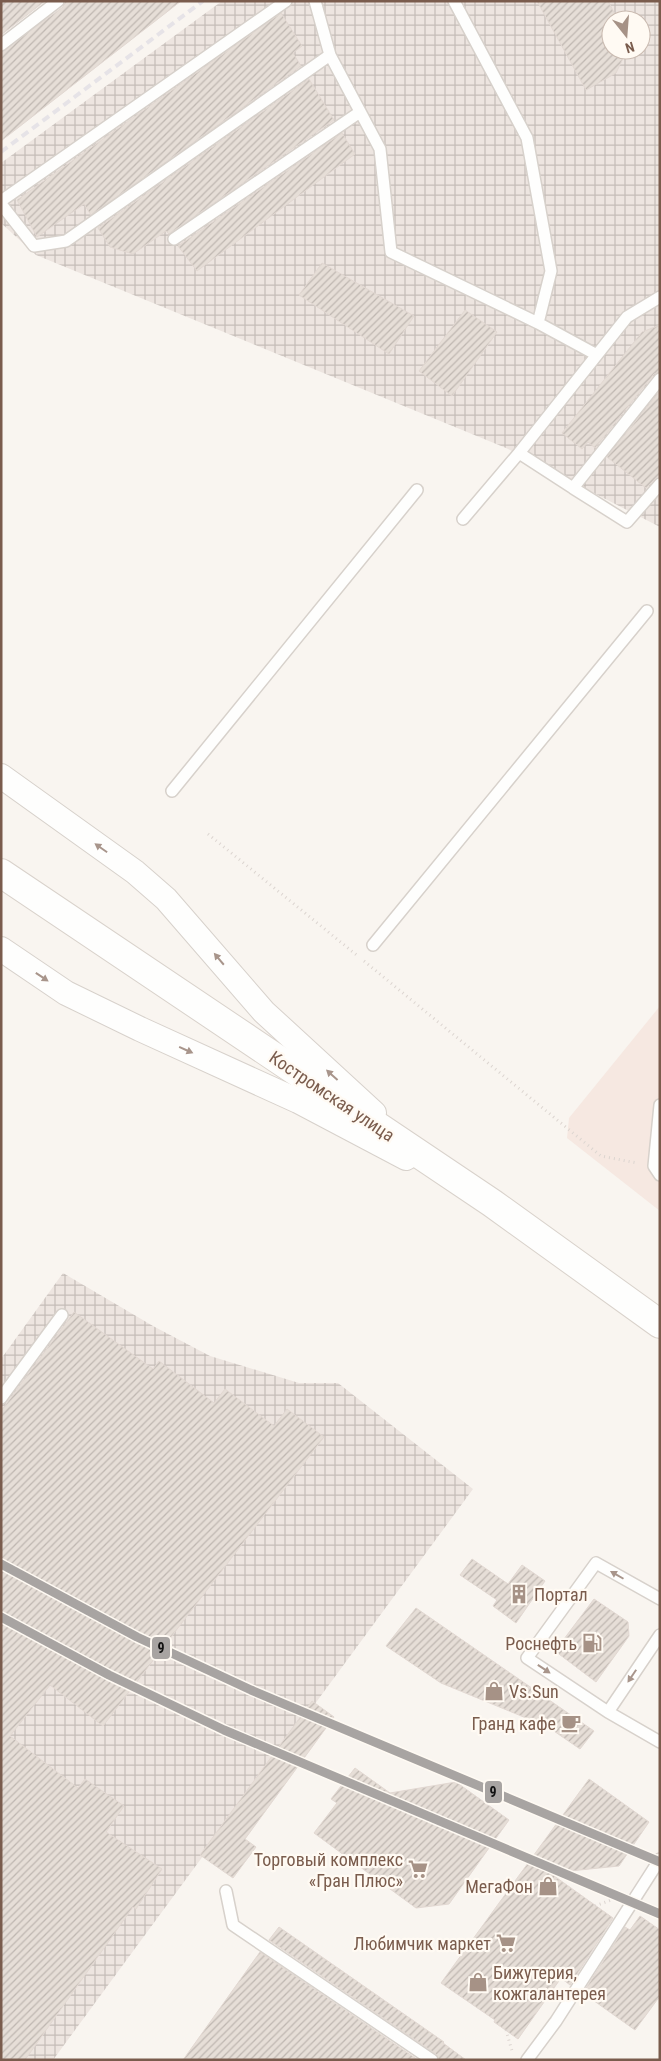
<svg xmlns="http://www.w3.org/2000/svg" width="661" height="2061" viewBox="0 0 661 2061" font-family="'Roboto Condensed',sans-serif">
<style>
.commercial{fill:#f6e8e1}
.industrial{fill:url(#industrial-grid);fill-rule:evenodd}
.building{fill:url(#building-hatch);stroke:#e2d8d2}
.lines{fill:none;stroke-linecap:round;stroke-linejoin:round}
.service-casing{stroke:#d7d1cb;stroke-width:14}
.minor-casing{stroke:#d7d1cb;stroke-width:26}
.secondary-casing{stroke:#d9d2cb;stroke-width:30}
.path{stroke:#dcd5d0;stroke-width:3;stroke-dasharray:1 4;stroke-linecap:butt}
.service{stroke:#fefefd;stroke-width:11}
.minor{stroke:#fefefd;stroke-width:24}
.secondary{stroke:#fefefd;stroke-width:28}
.rail{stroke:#e6e3e7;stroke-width:4;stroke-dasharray:8 5;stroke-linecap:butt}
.metro-1-casing{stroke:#fffaf3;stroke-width:12}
.metro-1{stroke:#a8a4a2;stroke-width:9}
.oneway{fill:#a8958b}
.labels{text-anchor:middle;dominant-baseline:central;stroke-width:4.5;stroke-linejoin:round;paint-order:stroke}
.street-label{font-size:18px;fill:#7a5c4d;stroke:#fffaf3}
.poi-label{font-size:18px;fill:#7a5c4d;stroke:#fffaf3;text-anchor:end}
.line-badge{stroke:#fffaf3;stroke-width:2}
.pale-badge-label{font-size:14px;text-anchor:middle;font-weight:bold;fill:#111}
</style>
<defs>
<pattern id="industrial-grid" width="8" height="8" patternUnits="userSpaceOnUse" patternTransform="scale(1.25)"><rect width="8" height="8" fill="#ede5e0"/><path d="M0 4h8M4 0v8" fill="none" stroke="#c5bdb8"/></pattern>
<pattern id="building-hatch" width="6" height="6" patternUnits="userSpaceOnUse" patternTransform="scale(1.25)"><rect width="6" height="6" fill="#e6ded7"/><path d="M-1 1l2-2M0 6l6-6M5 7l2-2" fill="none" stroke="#bfb7b1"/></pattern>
</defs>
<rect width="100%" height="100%" fill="#f9f5f0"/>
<!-- commercial -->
<path class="commercial" d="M 660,1006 L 660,1211 L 567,1138 L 569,1118 Z"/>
<!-- industrial -->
<path class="industrial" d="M 222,1 L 660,1 L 660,527 L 506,448 L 36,255 L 1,223 L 1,163 ZM 611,20 L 641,20 L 641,50 L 611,50 Z
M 63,1273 L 153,1326 L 210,1356 L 299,1383 L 338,1383 L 473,1489 L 53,2060 L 1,2060 L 1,1359 Z"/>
<!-- building -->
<path class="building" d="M 1,1 L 45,1 L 1,35 Z
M 65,1 L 181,1 L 1,141 L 1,52 L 63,7 Z
M 537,1 L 608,1 L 618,20 L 611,20 L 611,50 L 627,50 L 616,73 L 586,90 Z
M 281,13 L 302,46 L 293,53 L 301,66 L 91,215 L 84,204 L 37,237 L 17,200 Z
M 309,79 L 334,120 L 169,234 L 166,231 L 133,254 L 110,247 L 98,228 Z
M 342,133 L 355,154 L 197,271 L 178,246 Z
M 322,263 L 414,316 L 389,354 L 299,295 Z
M 465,310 L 497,332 L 452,396 L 419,371 Z
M 660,325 L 660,372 L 654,374 L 595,448 L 588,442 L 582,449 L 562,433 L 642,332 Z
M 660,391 L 660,474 L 646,488 L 607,457 Z
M 74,1312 L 153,1369 L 159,1361 L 214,1403 L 225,1389 L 274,1426 L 287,1409 L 324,1437 L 103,1726 L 50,1685 L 10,1736 L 78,1788 L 85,1779 L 124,1806 L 106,1832 L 162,1869 L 136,1909 L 133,1907 L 25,2060 L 1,2060 L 1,1411 Z
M 472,1559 L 508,1584 L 522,1565 L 545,1581 L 516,1623 L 493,1606 L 497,1600 L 460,1575 Z
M 594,1599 L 628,1622 L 629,1636 L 596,1682 L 555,1651 Z
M 416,1608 L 594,1731 L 580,1749 L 548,1727 L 441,1683 L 386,1646 Z
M 312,1701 L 334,1717 L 245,1839 L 256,1847 L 233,1878 L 200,1855 Z
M 355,1768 L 390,1793 L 456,1782 L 509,1820 L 449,1904 L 416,1908 L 314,1833 L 337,1803 L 331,1799 Z
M 589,1779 L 649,1822 L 619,1866 L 550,1873 L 613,1918 L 570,1985 L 561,1978 L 518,2039 L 494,2022 L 495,2020 L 441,1983 Z
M 640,1916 L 660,1930 L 660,1996 L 635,2030 L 583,1993 L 625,1927 L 630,1930 Z
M 279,1927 L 444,2042 L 443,2043 L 466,2060 L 439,2060 L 436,2054 L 269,1940 Z
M 260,1952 L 418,2060 L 183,2060 Z"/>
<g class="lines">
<defs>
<path id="service" d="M 315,1 L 330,55 L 380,149 L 391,252 L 538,323
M 454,1 L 527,138 L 551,271 L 538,323 L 597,355
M 1,45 L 58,1
M 1,201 L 286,1
M 1,204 L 34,246 L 66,241 L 330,55
M 174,239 L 360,112
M 519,453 L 573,488 L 660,379
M 573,488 L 627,522 L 660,484
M 463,519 L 519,453 L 627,317 L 660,297
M 172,791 L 417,490
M 373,945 L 647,611
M 660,1105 L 654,1166 L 660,1175
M 1,1398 L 62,1315
M 660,1635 L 608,1712 L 660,1742
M 608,1712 L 527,1658 L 596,1563 L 660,1599
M 226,1891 L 233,1925 L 432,2060
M 527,2060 L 556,2021 L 660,1859"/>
<path id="minor" d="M 1,776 L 135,872 L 166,899 L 264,1012 L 374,1113
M 1,949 L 66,993 L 140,1029 L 298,1101 L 406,1158"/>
<path id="secondary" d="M 1,873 L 492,1203 L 660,1324"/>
</defs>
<!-- service casing -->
<use href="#service" class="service-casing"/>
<!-- minor casing -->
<use href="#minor" class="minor-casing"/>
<!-- secondary casing -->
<use href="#secondary" class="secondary-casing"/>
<!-- path -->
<path class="path" d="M 208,834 L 359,957
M 364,961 L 601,1156 L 637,1163
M 595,1906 L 611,1900
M 506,2030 L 512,2051"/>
<!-- service -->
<use href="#service" class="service"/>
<!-- minor -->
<use href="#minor" class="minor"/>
<!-- secondary -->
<use href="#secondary" class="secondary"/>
<!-- rail -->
<path class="rail" d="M 1,152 L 203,1"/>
<defs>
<path id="metro-1" d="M 1,1564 L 137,1637 L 251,1690 L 660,1862
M 1,1617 L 109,1675 L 224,1730 L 660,1914"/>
</defs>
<!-- metro-1 casing -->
<use href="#metro-1" class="metro-1-casing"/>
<!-- metro-1 -->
<use href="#metro-1" class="metro-1"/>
</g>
<!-- one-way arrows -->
<defs><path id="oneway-solid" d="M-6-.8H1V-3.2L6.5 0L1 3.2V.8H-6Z" transform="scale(1.25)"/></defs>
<g class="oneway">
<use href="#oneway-solid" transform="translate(101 848) rotate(-145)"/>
<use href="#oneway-solid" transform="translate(219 959) rotate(-130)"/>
<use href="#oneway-solid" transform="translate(42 977) rotate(34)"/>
<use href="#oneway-solid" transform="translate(186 1050) rotate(24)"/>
<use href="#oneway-solid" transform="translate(332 1075) rotate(-138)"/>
<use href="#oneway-solid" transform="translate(617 1575) rotate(-150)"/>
<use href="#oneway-solid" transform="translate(544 1669) rotate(34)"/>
<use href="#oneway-solid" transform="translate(632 1676) rotate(124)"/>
</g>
<!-- icons -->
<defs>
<symbol id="building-bare" viewBox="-9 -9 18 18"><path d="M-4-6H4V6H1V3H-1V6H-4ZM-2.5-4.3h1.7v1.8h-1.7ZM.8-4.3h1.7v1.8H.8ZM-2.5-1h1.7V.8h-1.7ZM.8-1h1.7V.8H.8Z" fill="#a69286" stroke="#fffaf3" stroke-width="2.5" paint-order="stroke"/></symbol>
<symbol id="fuel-bare" viewBox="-9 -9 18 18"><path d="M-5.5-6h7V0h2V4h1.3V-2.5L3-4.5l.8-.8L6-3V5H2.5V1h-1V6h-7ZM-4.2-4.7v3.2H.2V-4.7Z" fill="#a69286" stroke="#fffaf3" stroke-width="2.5" paint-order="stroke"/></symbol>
<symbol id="shop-bare" viewBox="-9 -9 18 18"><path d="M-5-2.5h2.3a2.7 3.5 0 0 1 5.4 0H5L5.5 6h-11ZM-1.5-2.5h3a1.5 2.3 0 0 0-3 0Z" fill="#a69286" stroke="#fffaf3" stroke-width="2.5" paint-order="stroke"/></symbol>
<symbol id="cafe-bare" viewBox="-9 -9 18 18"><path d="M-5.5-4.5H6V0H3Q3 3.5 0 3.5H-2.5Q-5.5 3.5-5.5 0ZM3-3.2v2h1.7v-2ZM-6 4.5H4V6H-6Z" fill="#a69286" stroke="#fffaf3" stroke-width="2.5" paint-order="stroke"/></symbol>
<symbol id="supermarket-bare" viewBox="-9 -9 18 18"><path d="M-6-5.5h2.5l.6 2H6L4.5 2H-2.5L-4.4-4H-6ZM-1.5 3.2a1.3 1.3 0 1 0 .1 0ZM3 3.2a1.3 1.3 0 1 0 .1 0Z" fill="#a69286" stroke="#fffaf3" stroke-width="2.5" paint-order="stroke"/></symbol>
</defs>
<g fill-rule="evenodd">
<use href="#building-bare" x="505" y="1580" width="28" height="28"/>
<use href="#fuel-bare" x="578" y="1629" width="28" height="28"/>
<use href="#shop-bare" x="480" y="1677" width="28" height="28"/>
<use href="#cafe-bare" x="557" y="1709" width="28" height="28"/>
<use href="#supermarket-bare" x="404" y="1855" width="28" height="28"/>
<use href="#shop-bare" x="534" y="1872" width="28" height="28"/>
<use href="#supermarket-bare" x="492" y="1929" width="28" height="28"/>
<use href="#shop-bare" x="464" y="1968" width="28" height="28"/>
</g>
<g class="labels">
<!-- street labels -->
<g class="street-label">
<text transform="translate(332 1096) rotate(34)">Костромская улица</text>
</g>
<!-- poi labels -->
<g class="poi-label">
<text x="534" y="1594" text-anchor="start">Портал</text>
<text x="577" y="1643">Роснефть</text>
<text x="509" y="1691" text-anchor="start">Vs.Sun</text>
<text x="556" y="1723">Гранд кафе</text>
<text x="403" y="1859">Торговый комплекс<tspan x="403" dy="21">«Гран Плюс»</tspan></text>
<text x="533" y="1886">МегаФон</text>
<text x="491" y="1943">Любимчик маркет</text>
<text x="493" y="1972" text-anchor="start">Бижутерия,<tspan x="493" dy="21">кожгалантерея</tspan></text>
</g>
</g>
<g class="line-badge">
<rect x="151" y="1636" width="20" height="24" rx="5" fill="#a8a4a2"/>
<rect x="484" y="1780" width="19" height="24" rx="5" fill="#a8a4a2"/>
</g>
<g class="pale-badge-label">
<text x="161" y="1653">9</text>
<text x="493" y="1797">9</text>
</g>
<!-- border -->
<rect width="661" height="2061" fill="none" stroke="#7a5c4d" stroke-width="5"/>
<!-- north arrow -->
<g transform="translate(626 35) rotate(163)"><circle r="24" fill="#fffaf3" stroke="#cabbb1"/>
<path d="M0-4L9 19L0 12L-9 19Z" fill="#a69286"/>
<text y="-8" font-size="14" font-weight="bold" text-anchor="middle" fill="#7a5c4d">N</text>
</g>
</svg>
